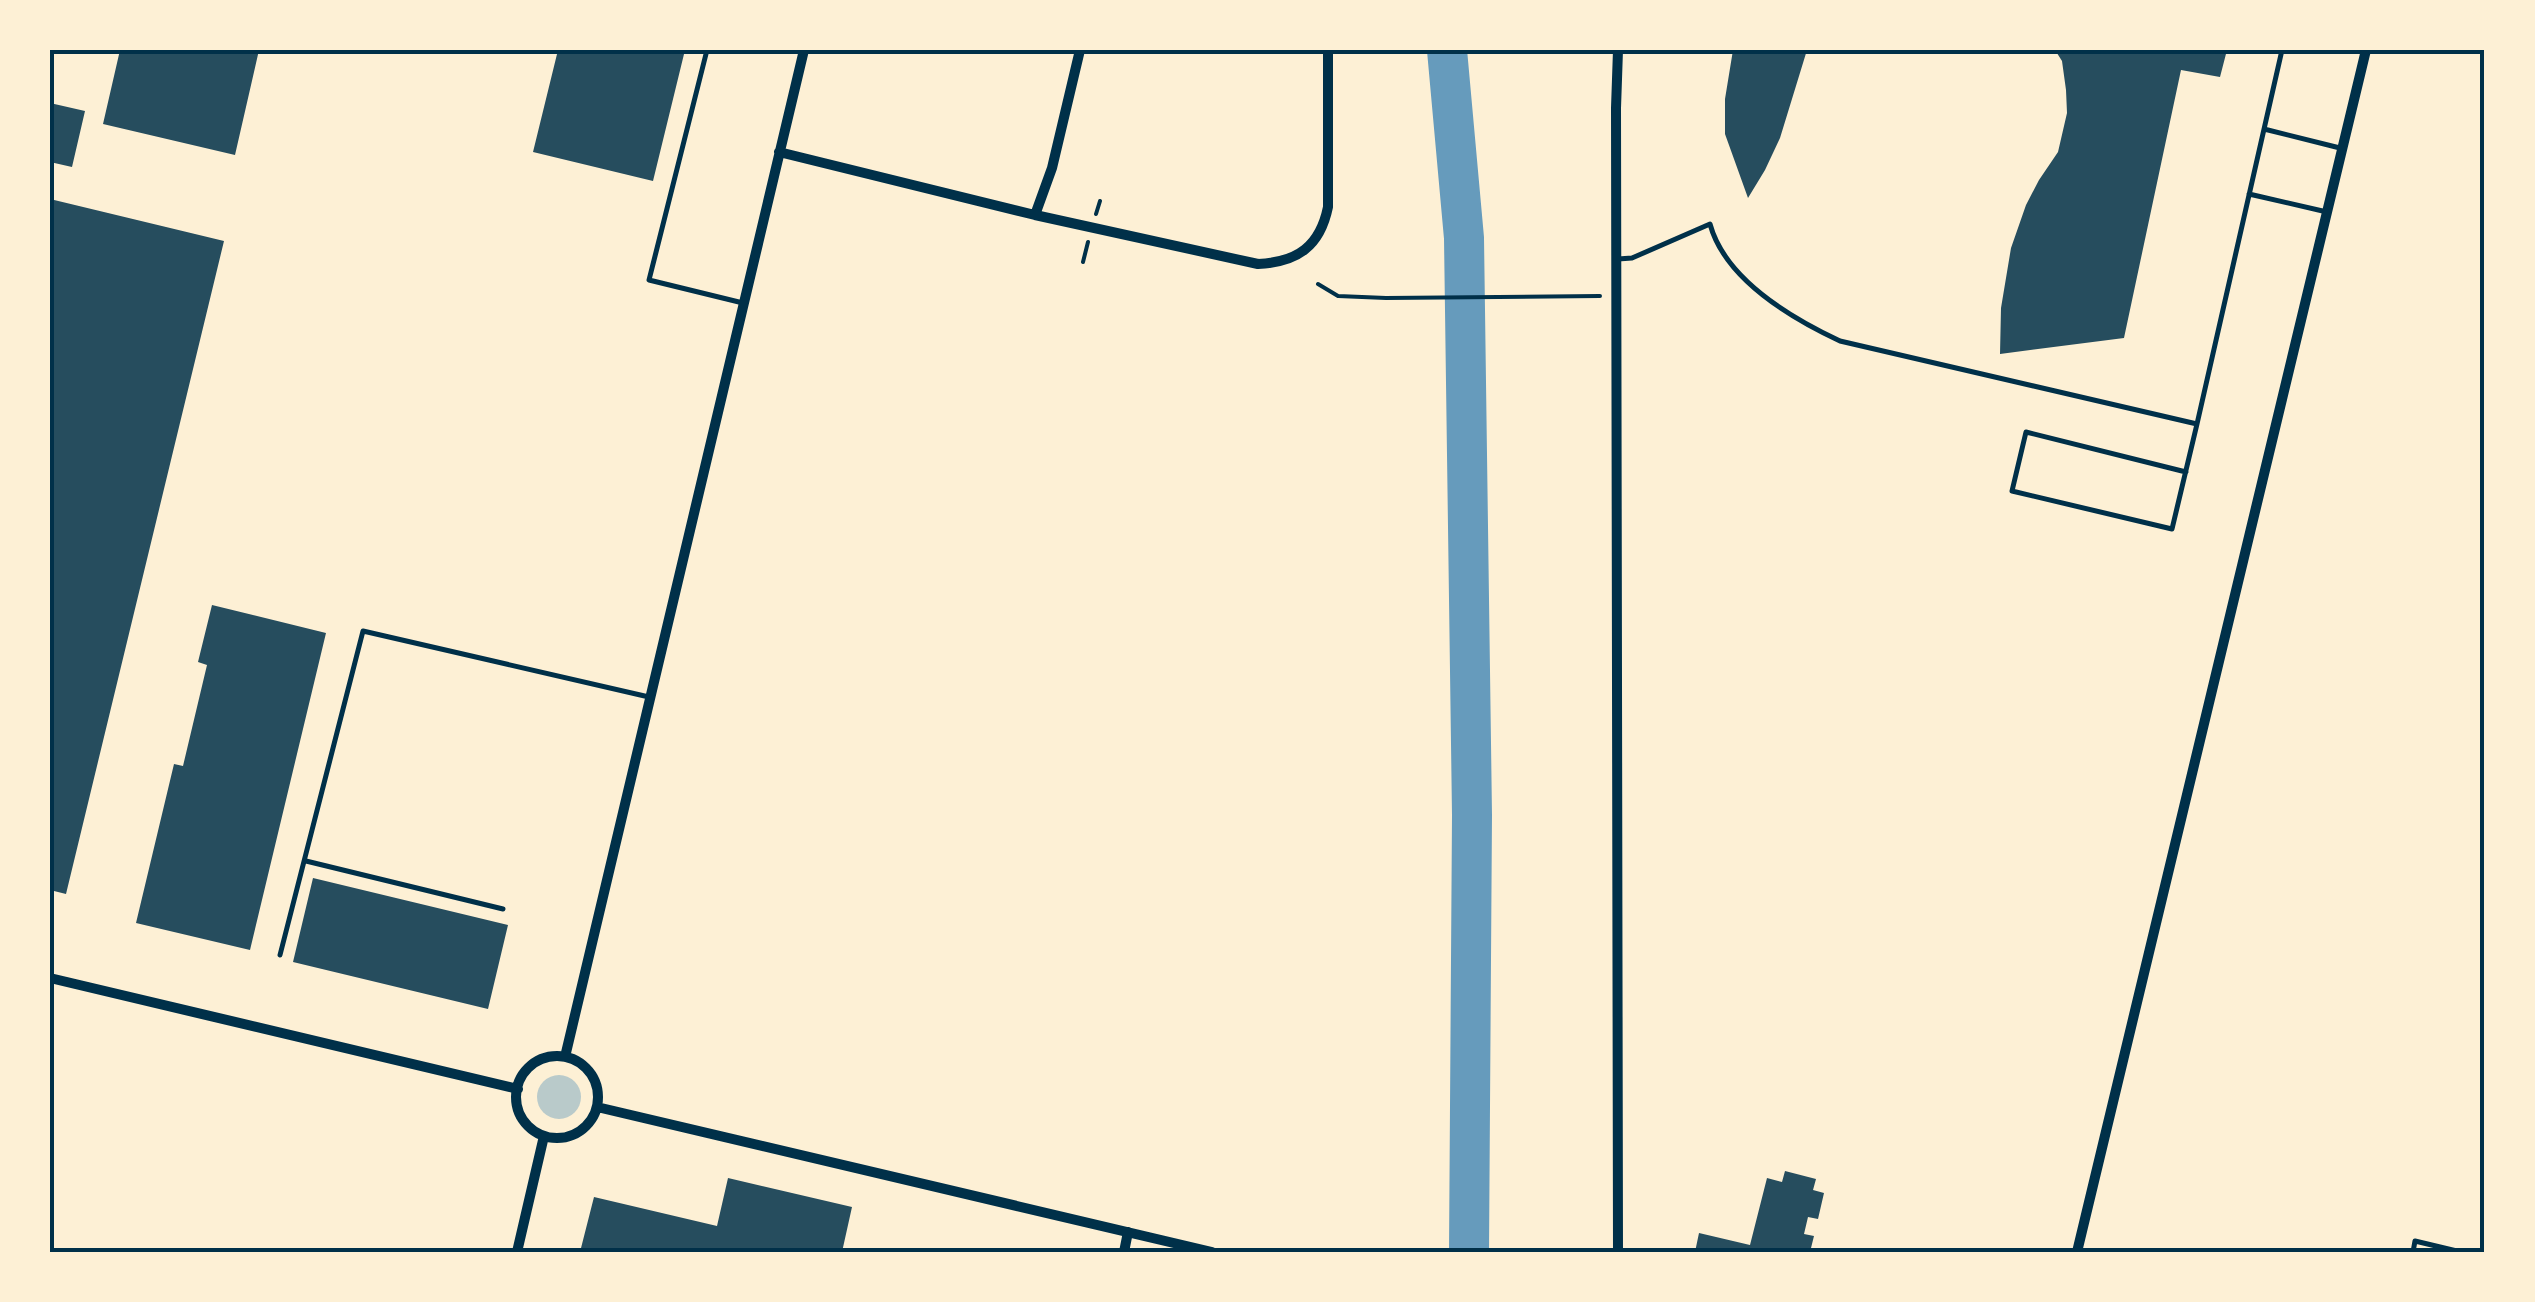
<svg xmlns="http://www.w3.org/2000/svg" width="2535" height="1302" viewBox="0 0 2535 1302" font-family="Georgia,serif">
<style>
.green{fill:#b9caca}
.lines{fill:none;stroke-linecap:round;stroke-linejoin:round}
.river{stroke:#669bbc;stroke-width:40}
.building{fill:#264d5e}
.path{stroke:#003049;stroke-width:4}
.service{stroke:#003049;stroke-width:5}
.minor{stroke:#003049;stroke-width:10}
.neatline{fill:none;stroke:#003049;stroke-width:4}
</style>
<rect width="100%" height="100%" fill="#fdf0d5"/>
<!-- green -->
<path class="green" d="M537 1097a22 22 0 1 1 44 0a22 22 0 1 1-44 0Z"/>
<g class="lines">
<!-- river -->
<path class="river" d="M 1447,50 L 1464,238 L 1472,815 L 1469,1252"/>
</g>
<!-- building -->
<path class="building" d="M 120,50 L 259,50 L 235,155 L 103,124 Z
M 558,50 L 685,50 L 653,181 L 533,152 Z
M 1733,50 L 1807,50 L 1780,138 L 1765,170 L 1748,198 L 1725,134 L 1725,99 Z
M 2055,50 L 2227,50 L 2220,77 L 2181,70 L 2124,338 L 2000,354 L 2001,308 L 2011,248 L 2026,205 L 2039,180 L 2058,152 L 2067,113 L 2066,90 L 2062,61 Z
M 50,103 L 85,111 L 72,167 L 50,162 Z
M 50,199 L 224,241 L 66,894 L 50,890 Z
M 212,605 L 326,633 L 250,950 L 136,923 L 174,764 L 183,766 L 207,665 L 198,662 Z
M 313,878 L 508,925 L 488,1009 L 293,962 Z
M 1785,1171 L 1816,1179 L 1813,1190 L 1824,1193 L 1818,1219 L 1808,1217 L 1804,1234 L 1814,1236 L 1810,1252 L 1695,1252 L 1699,1233 L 1750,1245 L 1767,1178 L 1782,1182 Z
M 728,1178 L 852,1207 L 842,1252 L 580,1252 L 594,1197 L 717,1226 Z"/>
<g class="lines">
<!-- path -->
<path class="path" d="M 1096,214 L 1100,201
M 1083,262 L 1088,242
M 1318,284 L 1338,296 L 1386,298 L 1600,296"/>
<!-- service -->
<path class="service" d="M 707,50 L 649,280 L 743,303
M 2264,129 L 2340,148
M 2249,194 L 2327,212
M 1618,259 L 1632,258 L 1710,224 C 1725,279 1791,318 1840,341 L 2197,424
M 2186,472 L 2026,432 L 2012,491 L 2172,529 L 2197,424 L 2282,50
M 306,861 L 503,909
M 280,955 L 363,631 L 649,697
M 2413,1252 L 2415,1241 L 2461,1252"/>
<!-- minor -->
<path class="minor" d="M 1618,50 L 1616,108 L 1618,1252
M 779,152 L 1035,215 L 1258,264 C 1298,262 1320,246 1328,207 L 1328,50
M 1035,215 L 1052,168 L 1080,50
M 50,978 L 518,1089
M516 1097a41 41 0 1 1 82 0a41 41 0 1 1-82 0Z
M 565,1057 L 804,50
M 597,1107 L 1212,1252
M 517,1252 L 544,1136
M 1124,1252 L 1128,1232
M 2077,1252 L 2366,50"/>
</g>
<!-- border -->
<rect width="2535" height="1302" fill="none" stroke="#fdf0d5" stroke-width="105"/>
<rect x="52" y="52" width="2430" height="1198" class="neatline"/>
</svg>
